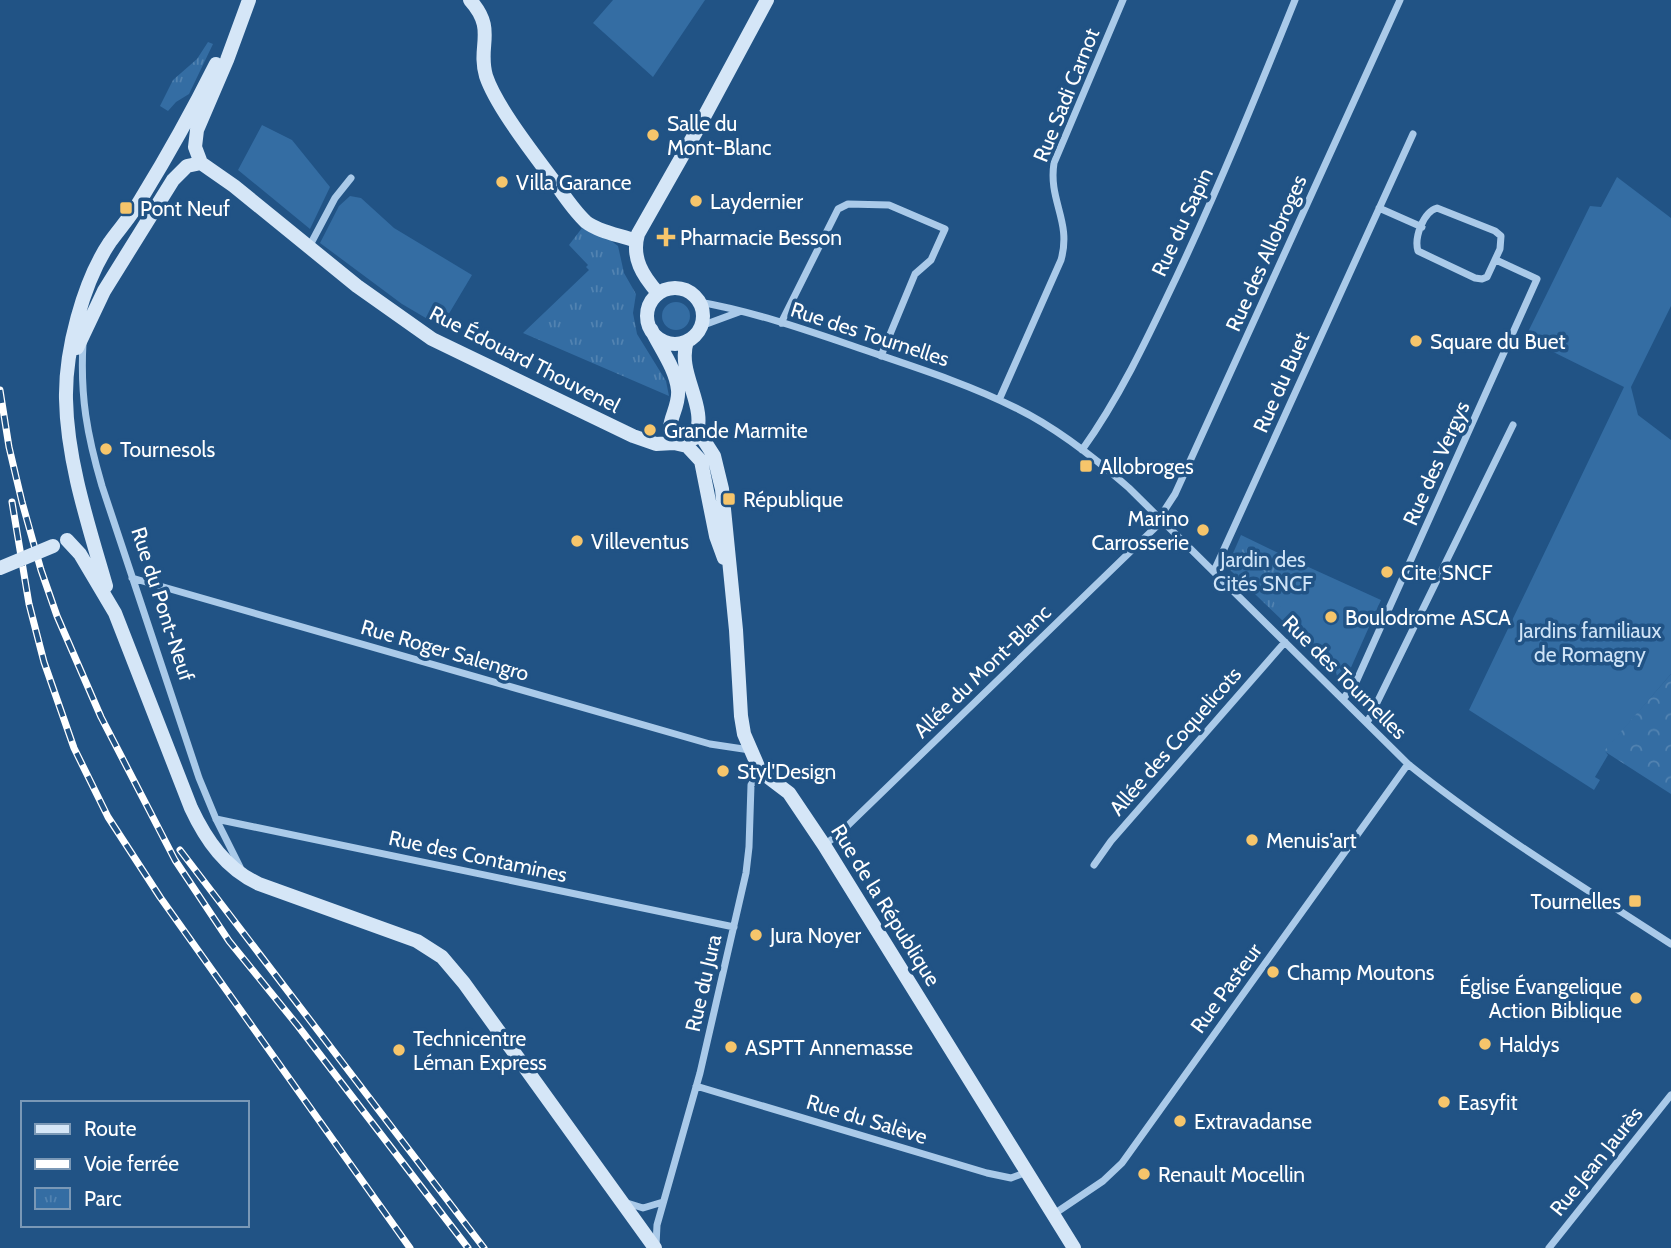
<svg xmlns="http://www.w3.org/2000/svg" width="1671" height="1248" viewBox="0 0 1671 1248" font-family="Cabin,sans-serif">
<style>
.green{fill:#346da3}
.forest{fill:url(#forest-crowns)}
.park{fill:url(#park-tufts)}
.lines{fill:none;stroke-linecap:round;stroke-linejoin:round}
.street{stroke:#aacae9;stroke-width:7}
.secondary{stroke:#d5e6f7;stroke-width:14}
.rail-casing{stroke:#fff;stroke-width:7}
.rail{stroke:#215385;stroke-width:4.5;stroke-dasharray:13;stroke-linecap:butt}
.secondary-bridge{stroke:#d5e6f7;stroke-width:14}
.poi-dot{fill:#f6c56b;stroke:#215385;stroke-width:2.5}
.labels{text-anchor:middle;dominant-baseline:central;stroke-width:7;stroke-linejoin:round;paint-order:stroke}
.street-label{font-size:21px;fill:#fff;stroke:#215385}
.poi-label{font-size:21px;fill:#fff;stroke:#215385;text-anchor:start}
.park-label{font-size:21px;fill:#cee3f7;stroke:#215385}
</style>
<defs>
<pattern id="forest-crowns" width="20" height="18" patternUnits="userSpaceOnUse" patternTransform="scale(1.75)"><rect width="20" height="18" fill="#346da3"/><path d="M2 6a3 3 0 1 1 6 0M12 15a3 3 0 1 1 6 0" fill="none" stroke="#5283b1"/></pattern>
<pattern id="park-tufts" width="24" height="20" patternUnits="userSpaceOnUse" patternTransform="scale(1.75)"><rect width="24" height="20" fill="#346da3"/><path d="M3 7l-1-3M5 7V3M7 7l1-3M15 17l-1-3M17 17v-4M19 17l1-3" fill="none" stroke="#5283b1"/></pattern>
</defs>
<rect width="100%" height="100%" fill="#215385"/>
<!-- green -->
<path class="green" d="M 613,0 L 705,0 L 653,77 L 593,23 Z
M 262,125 L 292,140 L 330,187 L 310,229 L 238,170 Z
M 1617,177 L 1671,218 L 1671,306 L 1631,387 L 1638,415 L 1671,440 L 1671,674 L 1605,751 L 1608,755 L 1595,777 L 1600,780 L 1594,790 L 1469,710 L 1624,387 L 1525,338 L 1590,206 L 1601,207 Z
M 350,196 L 361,198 L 394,228 L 472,275 L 441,327 L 402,304 L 320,243 L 339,206 Z
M662 316a14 14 0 1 1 28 0a14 14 0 1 1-28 0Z
M 1293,560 L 1381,600 L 1349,672 L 1337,676 L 1333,662 L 1329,665 L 1284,622 L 1293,613 L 1273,603 Z"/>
<!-- forest -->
<path class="forest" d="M 1671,674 L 1671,794 L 1604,751 Z"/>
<!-- park -->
<path class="park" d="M 208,42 L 213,44 L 189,94 L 176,102 L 168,111 L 160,106 L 173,80 L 197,59 Z
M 582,228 L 602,234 L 618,246 L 624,273 L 636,294 L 633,313 L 637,334 L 666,381 L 669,396 L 523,333 L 589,270 L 586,267 L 588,265 L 569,245 Z
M 1241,535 L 1293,560 L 1274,603 L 1293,612 L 1284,622 L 1227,567 Z"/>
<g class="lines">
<!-- street -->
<path class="street" d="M 1379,208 L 1422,227
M 1437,208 L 1495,231 L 1501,236 L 1500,249 L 1487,277 L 1482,279 L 1475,278 L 1418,251 C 1414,238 1423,212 1437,208 Z
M 309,247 L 335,198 L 351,178
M 699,302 C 751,311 803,329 853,346 C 908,365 964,382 1016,408 C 1057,428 1095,458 1129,488 L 1408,764 C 1491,831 1582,886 1671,944
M 781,323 L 838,209 L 848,204 L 889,205 L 945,229 L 931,260 L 915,274 L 881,356
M 701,326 L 739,312
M 83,343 C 80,396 87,435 102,486 L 199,778 L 216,819 L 240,867
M 999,400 L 1061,260 C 1072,221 1048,201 1054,163 L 1123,0
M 1082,450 C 1120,397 1148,337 1176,278 C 1219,187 1257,94 1295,0
M 1160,517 L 1175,494 L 1400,0
M 1214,571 L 1413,134
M 132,578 L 710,744 L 750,750
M 1343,699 L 1356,682 L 1537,279 L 1496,260
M 1367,723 L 1513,425
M 216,819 L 734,927
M 824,845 L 839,834 L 1163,520
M 1094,865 L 1111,841 L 1285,642
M 696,1086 L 987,1173 L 1011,1178 L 1027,1172
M 627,1203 L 643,1208 L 663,1202
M 1054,1214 L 1103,1181 L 1122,1163 L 1408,764
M 656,1245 L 657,1225 L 700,1073 L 746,873 L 749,847 L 751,785 L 760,771
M 1549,1248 L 1671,1095"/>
<!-- secondary -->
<path class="secondary" d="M 249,0 L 227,60 L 197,130 L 195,147 L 201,163 L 234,186 L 357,286 L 432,339 L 633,436 L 656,444 L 674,443
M 470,0 C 497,30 477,45 486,76 C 496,106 533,153 553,180 C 563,194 573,210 586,222 C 599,232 620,235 636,241
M647 316a28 28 0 1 1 56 0a28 28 0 1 1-56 0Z
M 658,293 C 643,276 631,258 638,234 L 697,130 L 767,0
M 651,329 C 660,348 676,369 678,390 C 680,410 662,425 674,443 L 687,446 L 701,461 L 716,536 L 724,558
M 687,341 C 676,374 709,406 695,438
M 77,348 L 104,291 L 173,180 L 187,166 L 201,163
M 698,431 L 714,456 L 722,489 L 736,630 L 741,716 L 744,734 L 760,771 L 789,793 L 824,845 L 1074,1248
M 67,540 L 80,554 L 115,613 L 191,808 C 206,840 226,869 259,884 L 417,941 L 442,957 L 464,983 L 655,1248
M 106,586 C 89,527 67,461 66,399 C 65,351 83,282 110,242 C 120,228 132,215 141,199 C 168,155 193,110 216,64"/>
<defs>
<path id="rail" d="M 0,390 L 9,447 L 22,502 L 41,570 L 57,616 L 101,717 L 175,860 L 229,941 L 298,1026 L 468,1248
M 12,502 L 29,604 L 44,662 L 74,748 L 108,817 L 160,897 L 410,1248
M 180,850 L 484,1248"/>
</defs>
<!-- rail casing -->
<use href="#rail" class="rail-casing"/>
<!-- rail -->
<use href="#rail" class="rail"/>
<!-- secondary-bridge -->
<path class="secondary-bridge" d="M 0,568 L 53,546"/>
</g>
<!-- markers -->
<g class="poi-dot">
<circle cx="653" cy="135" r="7"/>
<circle cx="502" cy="182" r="7"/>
<circle cx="696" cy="201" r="7"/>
<rect x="119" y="201" width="14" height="14" rx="3.5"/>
<path d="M662.5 226.5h7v7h7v7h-7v7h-7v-7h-7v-7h7z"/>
<circle cx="1416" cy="341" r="7"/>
<circle cx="650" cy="430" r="7"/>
<circle cx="106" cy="449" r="7"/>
<rect x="1079" y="459" width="14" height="14" rx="3.5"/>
<rect x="722" y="492" width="14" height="14" rx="3.5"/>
<circle cx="1203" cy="530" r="7"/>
<circle cx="577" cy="541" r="7"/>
<circle cx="1387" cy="572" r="7"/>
<circle cx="1331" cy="617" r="7"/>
<circle cx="723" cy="771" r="7"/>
<circle cx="1252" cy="840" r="7"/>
<rect x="1628" y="894" width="14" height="14" rx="3.5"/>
<circle cx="756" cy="935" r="7"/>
<circle cx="1273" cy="972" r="7"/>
<circle cx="1636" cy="998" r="7"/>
<circle cx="1485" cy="1044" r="7"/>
<circle cx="731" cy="1047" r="7"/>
<circle cx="399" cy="1050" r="7"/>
<circle cx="1444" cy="1102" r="7"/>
<circle cx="1180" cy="1121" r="7"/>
<circle cx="1144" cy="1174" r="7"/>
</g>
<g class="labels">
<!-- street labels -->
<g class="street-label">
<text transform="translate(1066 95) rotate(-68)">Rue Sadi Carnot</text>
<text transform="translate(1182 222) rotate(-65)">Rue du Sapin</text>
<text transform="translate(1266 253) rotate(-66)">Rue des Allobroges</text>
<text transform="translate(870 334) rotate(18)">Rue des Tournelles</text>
<text transform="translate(525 359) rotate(27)">Rue Édouard Thouvenel</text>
<text transform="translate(1281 382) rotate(-66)">Rue du Buet</text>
<text transform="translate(1436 463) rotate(-66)">Rue des Vergys</text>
<text transform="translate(163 604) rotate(72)">Rue du Pont-Neuf</text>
<text transform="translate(445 650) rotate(16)">Rue Roger Salengro</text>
<text transform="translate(982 671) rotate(-44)">Allée du Mont-Blanc</text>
<text transform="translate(1345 677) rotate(45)">Rue des Tournelles</text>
<text transform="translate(1175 741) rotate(-49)">Allée des Coquelicots</text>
<text transform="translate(478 856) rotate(12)">Rue des Contamines</text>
<text transform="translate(886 905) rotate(58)">Rue de la République</text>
<text transform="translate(703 983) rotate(-77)">Rue du Jura</text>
<text transform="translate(1226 988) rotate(-54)">Rue Pasteur</text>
<text transform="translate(867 1119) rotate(17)">Rue du Salève</text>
<text transform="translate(1596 1161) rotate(-51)">Rue Jean Jaurès</text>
</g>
<!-- poi labels -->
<g class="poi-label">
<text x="667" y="123">Salle du<tspan x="667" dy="24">Mont-Blanc</tspan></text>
<text x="516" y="182">Villa Garance</text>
<text x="710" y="201">Laydernier</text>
<text x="140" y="208">Pont Neuf</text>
<text x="680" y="237">Pharmacie Besson</text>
<text x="1430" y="341">Square du Buet</text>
<text x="664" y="430">Grande Marmite</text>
<text x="120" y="449">Tournesols</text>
<text x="1100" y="466">Allobroges</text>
<text x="743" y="499">République</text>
<text x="1189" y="518" text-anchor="end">Marino<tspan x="1189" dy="24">Carrosserie</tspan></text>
<text x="591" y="541">Villeventus</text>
<text x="1401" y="572">Cite SNCF</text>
<text x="1345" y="617">Boulodrome ASCA</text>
<text x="737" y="771">Styl'Design</text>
<text x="1266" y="840">Menuis'art</text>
<text x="1621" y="901" text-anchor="end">Tournelles</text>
<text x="770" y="935">Jura Noyer</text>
<text x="1287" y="972">Champ Moutons</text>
<text x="1622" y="986" text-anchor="end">Église Évangelique<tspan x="1622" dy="24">Action Biblique</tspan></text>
<text x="413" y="1038">Technicentre<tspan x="413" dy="24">Léman Express</tspan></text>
<text x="1499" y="1044">Haldys</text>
<text x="745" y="1047">ASPTT Annemasse</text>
<text x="1458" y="1102">Easyfit</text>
<text x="1194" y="1121">Extravadanse</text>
<text x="1158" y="1174">Renault Mocellin</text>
</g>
<!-- park labels -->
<g class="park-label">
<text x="1263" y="559">Jardin des<tspan x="1263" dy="24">Cités SNCF</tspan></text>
<text x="1590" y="630">Jardins familiaux<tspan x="1590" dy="24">de Romagny</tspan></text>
</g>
</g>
<!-- legend -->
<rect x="21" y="1101" width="228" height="126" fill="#215385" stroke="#7a98b6" stroke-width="2"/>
<rect x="35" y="1124" width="35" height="10" fill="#d5e6f7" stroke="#7a98b6" stroke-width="2"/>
<text x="84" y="1136" font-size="21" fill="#ffffff">Route</text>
<rect x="35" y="1159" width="35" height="10" fill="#ffffff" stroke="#7a98b6" stroke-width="2"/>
<text x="84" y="1171" font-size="21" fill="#ffffff">Voie ferrée</text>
<rect x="35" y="1188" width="35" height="21" fill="url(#park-tufts)" stroke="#7a98b6" stroke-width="2"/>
<text x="84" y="1206" font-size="21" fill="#ffffff">Parc</text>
</svg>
